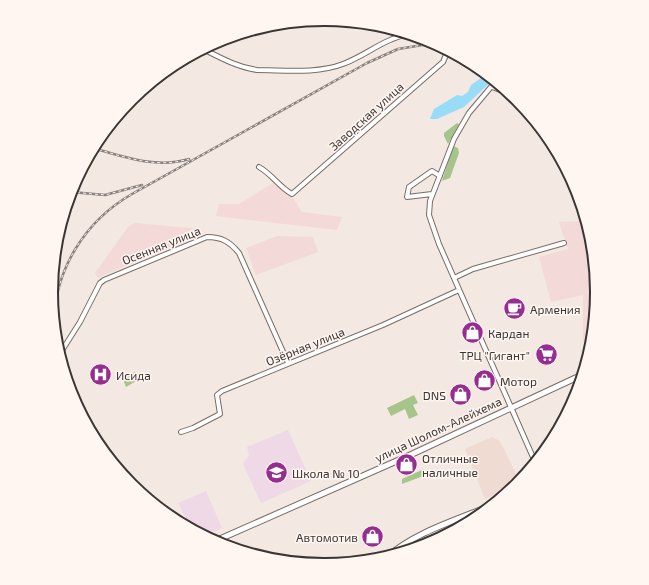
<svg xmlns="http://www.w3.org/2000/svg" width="649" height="585" viewBox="0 0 649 585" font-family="'Exo 2',sans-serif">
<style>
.built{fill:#efdbd1}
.industrial{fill:#f4d9d9}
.education{fill:#efd9e7}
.green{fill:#a7c58b}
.water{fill:#99dcf8}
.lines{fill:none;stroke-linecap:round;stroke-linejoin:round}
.minor-casing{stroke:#776c67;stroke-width:6}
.major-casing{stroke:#776c67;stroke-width:7}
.minor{stroke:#fff;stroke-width:4}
.major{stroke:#fff;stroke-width:5}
.rail-casing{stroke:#89817d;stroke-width:2.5}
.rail{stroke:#fff5f1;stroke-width:1;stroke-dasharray:3;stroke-linecap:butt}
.labels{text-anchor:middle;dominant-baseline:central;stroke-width:3;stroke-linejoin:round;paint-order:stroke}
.street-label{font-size:12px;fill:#3b3634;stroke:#fff5f1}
.poi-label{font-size:12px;fill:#3b3634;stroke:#fff5f1;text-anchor:start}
.rim{fill:none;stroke:#3b3634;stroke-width:2}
</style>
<rect width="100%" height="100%" fill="#f3e8e2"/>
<!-- built -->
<path class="built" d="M 492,437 L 500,441 L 518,478 L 513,487 L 485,499 L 465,449 Z"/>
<!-- industrial -->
<path class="industrial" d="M 273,183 L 293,198 L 302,212 L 342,217 L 337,230 L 216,216 L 219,204 L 239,204 Z
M 586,218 L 593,239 L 598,293 L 593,346 L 589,360 L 583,340 L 583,295 L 551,302 L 539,257 L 568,249 L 559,222 L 579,221 Z
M 135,223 L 200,229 L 200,234 L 98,278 L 95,273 L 128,227 Z
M 277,236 L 313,237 L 318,252 L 256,275 L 246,248 Z"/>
<!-- education -->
<path class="education" d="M 288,430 L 311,481 L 261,503 L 243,464 L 249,455 L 247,447 Z
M 206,491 L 222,528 L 203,536 L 192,530 L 178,503 Z"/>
<!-- green -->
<path class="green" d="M 457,123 L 459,124 L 448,144 L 444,136 L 444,133 Z
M 453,146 L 458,148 L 459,153 L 450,178 L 442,181 Z
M 135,372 L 138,380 L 126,387 L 122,377 Z
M 414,395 L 418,403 L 413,405 L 418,415 L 409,419 L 405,409 L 391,416 L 387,408 Z
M 424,469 L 426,475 L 402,484 L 402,479 Z"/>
<!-- water -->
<path class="water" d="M 487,74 L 492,78 L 492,81 L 464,107 L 437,119 L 430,119 L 434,109 L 457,95 L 462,96 L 468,92 L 471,85 Z"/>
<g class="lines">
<defs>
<path id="minor" d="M 203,49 C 221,58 237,67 257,70 C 284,70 317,74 343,64 C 365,56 385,38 409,34
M 496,81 L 469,113 L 454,139 L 430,201 L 429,215 L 439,244 L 536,464
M 492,87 L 500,90 L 503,87
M 259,167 C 273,175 279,187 292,194 L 443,62 L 448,50
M 432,194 L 407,197 L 409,187 L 432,171 L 440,176
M 454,278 L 473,269 L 564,243
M 60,358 L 61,352 L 80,322 L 100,283 L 104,280 L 207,237 C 222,237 230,242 239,253 L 288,363
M 181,432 L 193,428 L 220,414 L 217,395 L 222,391 L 383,325 L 459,290"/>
<path id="major" d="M 213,542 L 408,456 L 584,374
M 386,558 C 414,532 460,519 495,504"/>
</defs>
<!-- minor casing -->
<use href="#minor" class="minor-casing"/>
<!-- major casing -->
<use href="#major" class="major-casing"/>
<!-- minor -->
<use href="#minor" class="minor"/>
<!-- major -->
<use href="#major" class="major"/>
<defs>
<path id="rail" d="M 93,148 C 125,157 156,169 189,159
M 71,192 L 105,195 L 142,185
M 54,325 C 54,270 85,221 132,194 L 367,63 L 398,49 L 435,43"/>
</defs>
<!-- rail casing -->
<use href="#rail" class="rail-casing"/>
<!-- rail -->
<use href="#rail" class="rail"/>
</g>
<!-- icons -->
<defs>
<symbol id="cafe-disc" viewBox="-11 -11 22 22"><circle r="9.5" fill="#962d90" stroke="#fff5f1"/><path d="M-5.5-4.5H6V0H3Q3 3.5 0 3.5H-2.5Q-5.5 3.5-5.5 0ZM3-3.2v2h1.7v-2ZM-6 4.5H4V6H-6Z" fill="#fff"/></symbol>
<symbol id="shop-disc" viewBox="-11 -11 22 22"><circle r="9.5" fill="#962d90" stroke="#fff5f1"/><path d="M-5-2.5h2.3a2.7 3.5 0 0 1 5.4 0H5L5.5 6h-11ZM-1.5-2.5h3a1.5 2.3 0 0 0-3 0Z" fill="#fff"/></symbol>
<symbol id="supermarket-disc" viewBox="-11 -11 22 22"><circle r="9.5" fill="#962d90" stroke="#fff5f1"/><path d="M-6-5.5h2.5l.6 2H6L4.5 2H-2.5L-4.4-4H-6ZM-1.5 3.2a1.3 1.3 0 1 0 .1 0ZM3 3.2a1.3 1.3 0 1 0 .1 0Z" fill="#fff"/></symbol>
<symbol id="hospital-disc" viewBox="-11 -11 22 22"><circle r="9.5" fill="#962d90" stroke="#fff5f1"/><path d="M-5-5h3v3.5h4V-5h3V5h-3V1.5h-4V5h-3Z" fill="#fff"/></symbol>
<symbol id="school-disc" viewBox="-11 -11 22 22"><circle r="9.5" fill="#962d90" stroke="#fff5f1"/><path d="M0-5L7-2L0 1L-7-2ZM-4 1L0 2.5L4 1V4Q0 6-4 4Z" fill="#fff"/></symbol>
</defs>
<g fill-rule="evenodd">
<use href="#cafe-disc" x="502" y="296" width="25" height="25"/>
<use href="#shop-disc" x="460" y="320" width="25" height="25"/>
<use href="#supermarket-disc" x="534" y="342" width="25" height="25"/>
<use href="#hospital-disc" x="88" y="362" width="25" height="25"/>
<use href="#shop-disc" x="472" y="368" width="25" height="25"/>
<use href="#shop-disc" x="448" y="382" width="25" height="25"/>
<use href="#shop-disc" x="394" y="452" width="25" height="25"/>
<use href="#school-disc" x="264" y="460" width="25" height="25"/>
<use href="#shop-disc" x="360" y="524" width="25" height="25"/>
</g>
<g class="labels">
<!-- street labels -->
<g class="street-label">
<text transform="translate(366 116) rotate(-42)">Заводская улица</text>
<text transform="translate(161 245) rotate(-22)">Осенняя улица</text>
<text transform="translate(305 346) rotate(-22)">Озёрная улица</text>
<text transform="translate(438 429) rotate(-25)">улица Шолом-Алейхема</text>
</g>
<!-- poi labels -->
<g class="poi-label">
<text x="530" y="309">Армения</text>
<text x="488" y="333">Кардан</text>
<text x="530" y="355" text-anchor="end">ТРЦ "Гигант"</text>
<text x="116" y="375">Исида</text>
<text x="500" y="381">Мотор</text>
<text x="446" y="395" text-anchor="end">DNS</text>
<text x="422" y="458">Отличные<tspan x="422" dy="14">наличные</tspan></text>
<text x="292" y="473">Школа № 10</text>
<text x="358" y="537" text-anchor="end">Автомотив</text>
</g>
</g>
<!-- crop -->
<path d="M0 0H649V585H0ZM58 292a266 266 0 1 1 532 0a266 266 0 1 1-532 0Z" fill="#fff5f1" fill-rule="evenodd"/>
<path class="rim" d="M58 292a266 266 0 1 1 532 0a266 266 0 1 1-532 0Z"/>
</svg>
